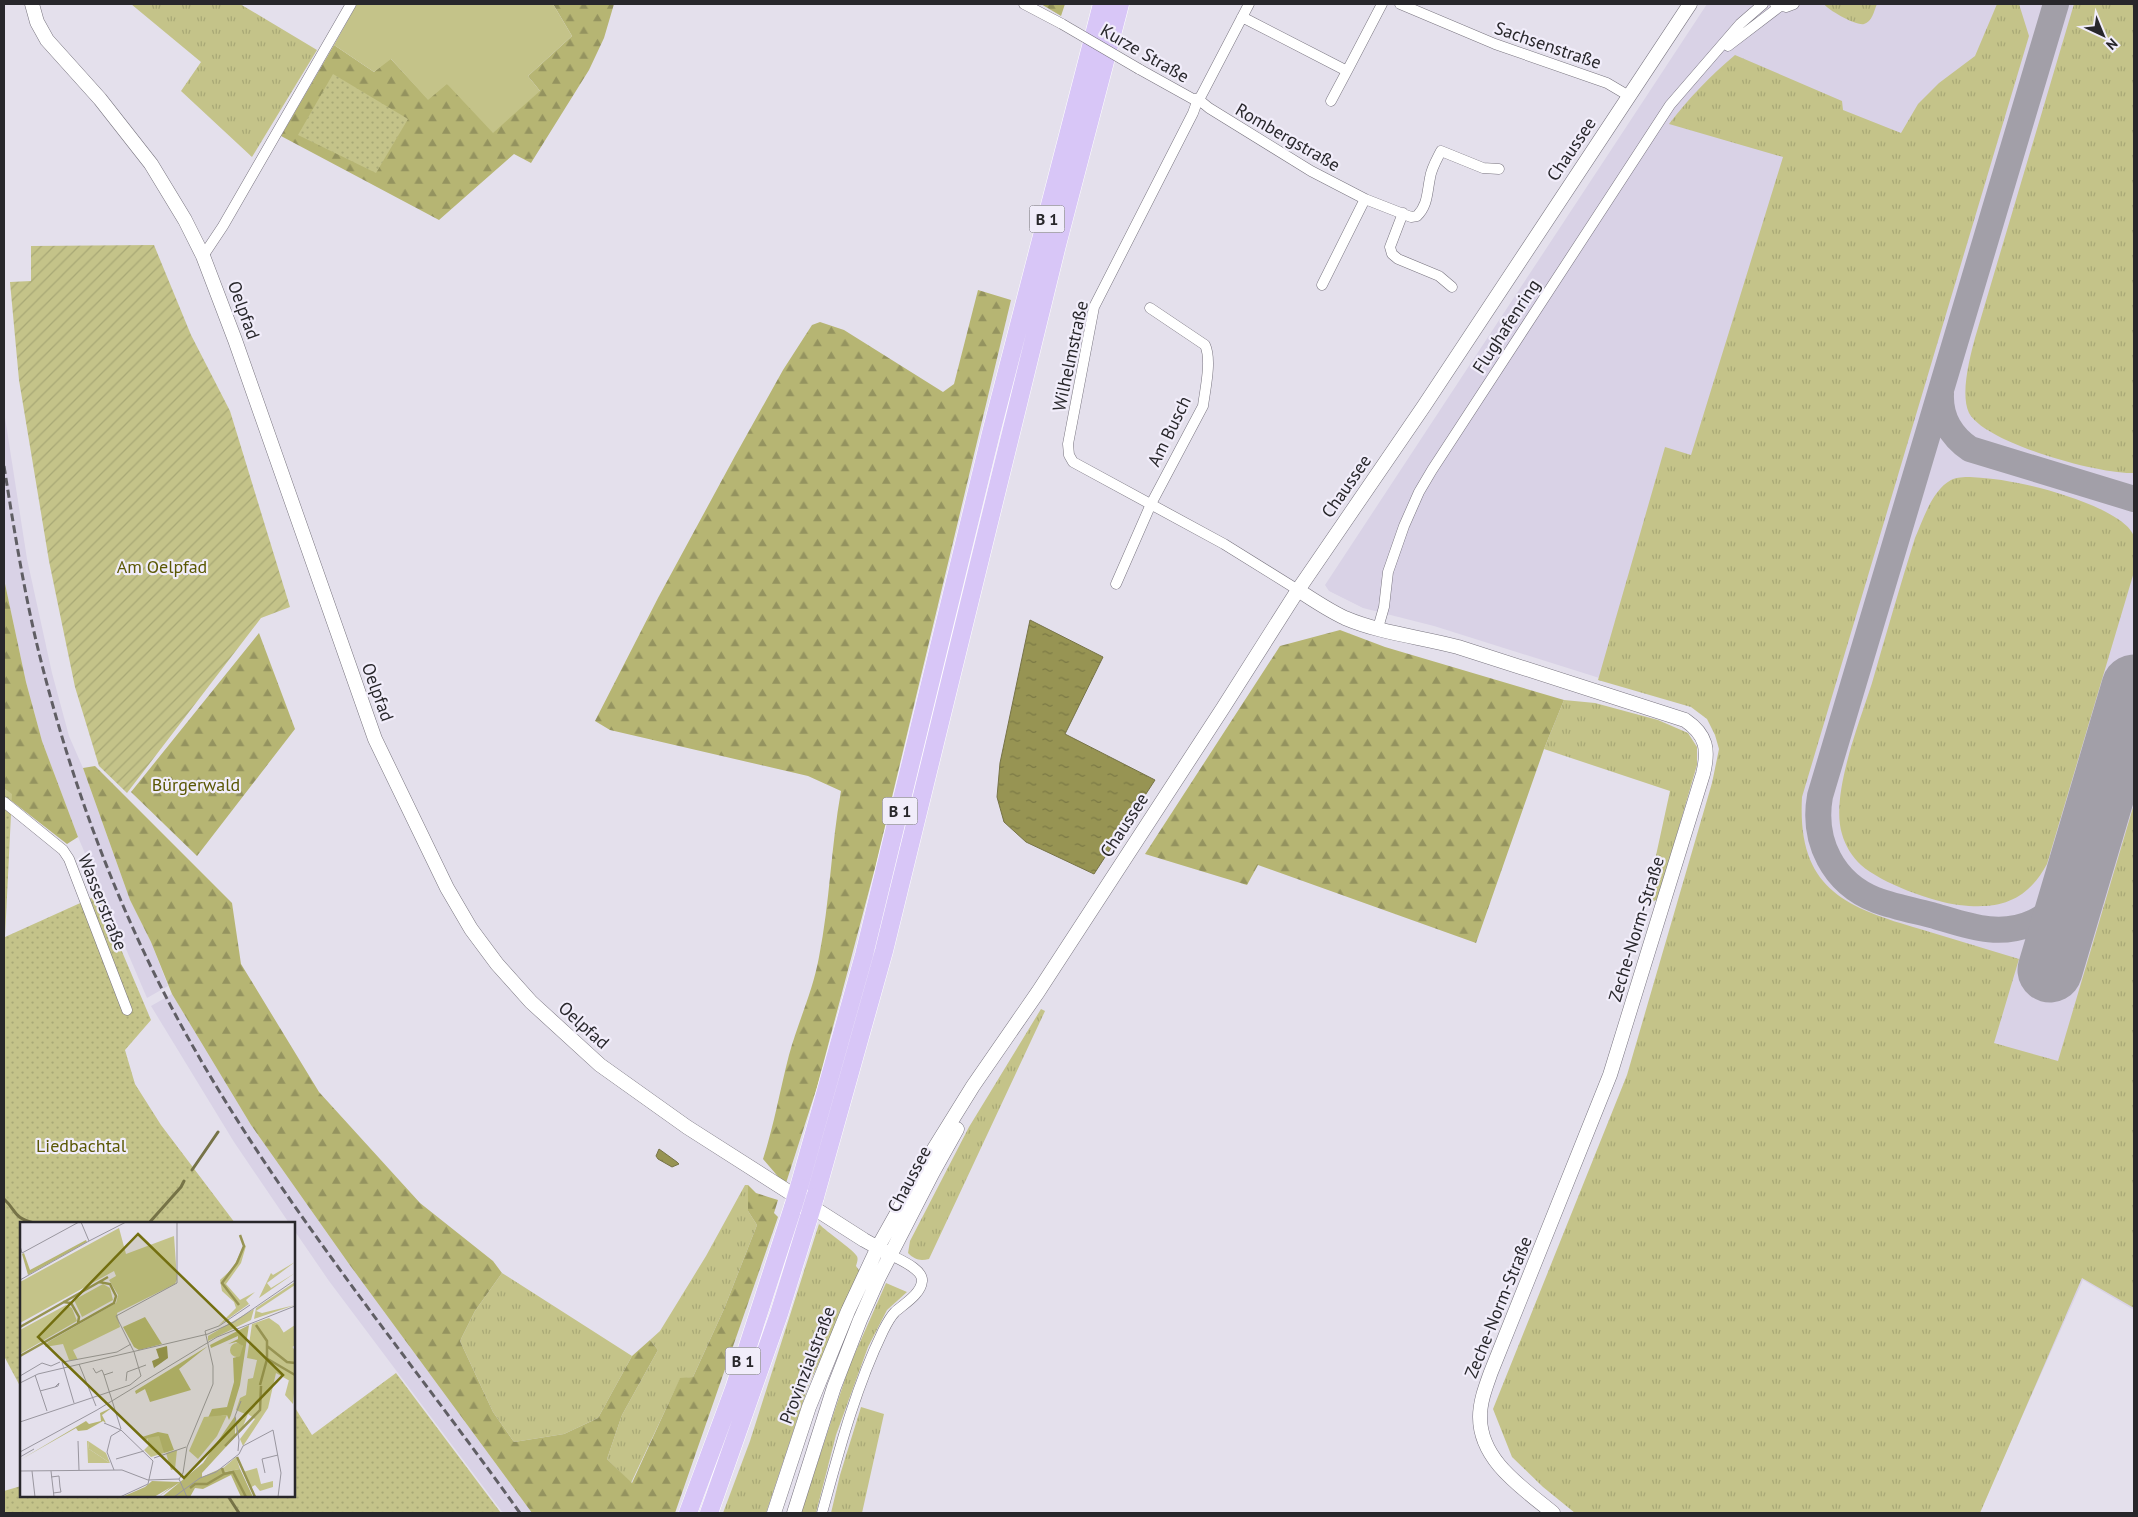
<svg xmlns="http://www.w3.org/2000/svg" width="2138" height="1517" viewBox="0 0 2138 1517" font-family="'PT Sans',sans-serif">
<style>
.built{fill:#d9d2e6}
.grass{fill:url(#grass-tufts)}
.forest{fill:url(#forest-firs)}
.park{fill:url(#park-dots)}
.garden{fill:url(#garden-furrows)}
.pitch{fill:#c4c389}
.water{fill:url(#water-ripples);stroke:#767347}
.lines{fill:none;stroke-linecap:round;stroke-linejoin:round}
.stream{stroke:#767347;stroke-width:3}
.taxiway{stroke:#a29fa8;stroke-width:26}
.runway{stroke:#a29fa8;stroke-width:65}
.street-casing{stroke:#78747f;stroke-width:11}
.secondary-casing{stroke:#78747f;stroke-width:15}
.highway-casing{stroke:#fff;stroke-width:19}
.street{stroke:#fff;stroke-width:10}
.secondary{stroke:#fff;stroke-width:14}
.highway{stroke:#d8c6f7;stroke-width:18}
.rail{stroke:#605e64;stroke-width:3;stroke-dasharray:8 4;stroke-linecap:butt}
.street-bridge-casing{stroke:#78747f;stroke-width:11;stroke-linecap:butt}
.highway-bridge-casing{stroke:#fff;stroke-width:19;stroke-linecap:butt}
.street-bridge{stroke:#fff;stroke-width:10}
.highway-bridge{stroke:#d8c6f7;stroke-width:18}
.labels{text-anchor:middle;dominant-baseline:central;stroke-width:4.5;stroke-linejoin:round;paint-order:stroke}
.shield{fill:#f1edfa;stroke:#646269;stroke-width:1}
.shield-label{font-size:16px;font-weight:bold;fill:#28272b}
.street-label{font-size:18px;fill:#28272b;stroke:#f1edfa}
.park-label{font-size:18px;fill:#5a5704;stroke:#f1edfa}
.inset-river{fill:none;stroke:#979453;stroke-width:2.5}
.inset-road{fill:none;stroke:#99969f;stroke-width:1}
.view{fill:#736f10;fill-opacity:0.15;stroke:#736f10;stroke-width:2.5}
.inset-edge{fill:none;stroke:#28272b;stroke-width:2.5}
</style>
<defs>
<pattern id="grass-tufts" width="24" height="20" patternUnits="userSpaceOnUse" patternTransform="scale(1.25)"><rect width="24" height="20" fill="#c4c389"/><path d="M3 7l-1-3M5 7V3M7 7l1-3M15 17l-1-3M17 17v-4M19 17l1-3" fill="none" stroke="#a8a876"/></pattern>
<pattern id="forest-firs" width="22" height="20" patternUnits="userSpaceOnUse" patternTransform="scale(1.25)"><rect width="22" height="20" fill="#b6b573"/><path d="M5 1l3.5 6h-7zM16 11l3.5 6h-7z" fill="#94935f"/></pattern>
<pattern id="park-dots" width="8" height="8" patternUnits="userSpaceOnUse" patternTransform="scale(1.25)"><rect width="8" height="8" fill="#c4c389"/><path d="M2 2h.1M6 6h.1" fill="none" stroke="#a8a876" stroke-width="1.8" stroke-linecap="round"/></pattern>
<pattern id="garden-furrows" width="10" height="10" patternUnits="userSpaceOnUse" patternTransform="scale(1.25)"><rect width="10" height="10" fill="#c4c389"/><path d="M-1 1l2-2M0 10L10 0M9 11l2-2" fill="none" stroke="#a8a876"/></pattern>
<pattern id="water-ripples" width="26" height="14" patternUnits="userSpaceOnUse" patternTransform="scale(1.25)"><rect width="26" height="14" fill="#979453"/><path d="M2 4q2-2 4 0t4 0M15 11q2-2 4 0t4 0" fill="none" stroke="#7b7945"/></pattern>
</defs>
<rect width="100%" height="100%" fill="#e4e0ec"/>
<!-- built -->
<path class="built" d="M 1707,4 L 2134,4 L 2134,1310 L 2083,1280 L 1979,1513 L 1633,1070 L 1697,859 L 1723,740 L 1701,710 L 1434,626 L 1363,608 L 1329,591 L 1325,585 Z
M 4,411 L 27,559 L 52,673 L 69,736 L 83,768 L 130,900 L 151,942 L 168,986 L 147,998 L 78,837 L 42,741 L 26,682 L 4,579 Z
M 172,994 L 251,1125 L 349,1264 L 532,1513 L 503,1513 L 329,1281 L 294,1230 L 294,1223 L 289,1223 L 234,1142 L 151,1006 Z"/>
<!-- grass -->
<path class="grass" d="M 131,4 L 240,4 L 317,50 L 252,157 L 181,91 L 201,62 Z
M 1824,4 L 1877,4 C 1874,11 1872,22 1864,24 C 1856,26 1828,10 1824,4 Z
M 1997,4 L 2019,4 L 2029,36 L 1802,797 C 1797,888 1844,907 1920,929 C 1953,939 1986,949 2019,959 L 1994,1043 L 2058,1061 L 2134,804 L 2134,1308 L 2082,1278 L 1980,1513 L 1575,1513 L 1543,1487 L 1512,1457 L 1493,1409 L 1627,1075 L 1712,783 L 1719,749 L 1715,735 L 1707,719 L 1691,707 L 1598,680 L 1665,447 L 1691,455 L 1783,157 L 1669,124 C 1689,98 1710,76 1735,55 L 1842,101 L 1843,110 L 1901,133 L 1918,104 L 1939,83 L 1975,56 Z
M 2074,4 L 2134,4 L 2134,473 C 2100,475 1985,443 1969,413 C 1960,394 1970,357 1975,338 Z
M 1970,477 C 1984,478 1998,479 2012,482 C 2039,486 2127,510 2134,537 C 2137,547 2134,561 2134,572 L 2047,864 C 2027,901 2000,910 1959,905 C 1933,902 1881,883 1861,865 C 1852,857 1845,845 1842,834 C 1830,795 1860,721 1872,683 C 1886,634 1900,586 1915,538 C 1923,520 1932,490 1951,480 C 1957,477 1964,477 1970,477 Z
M 1564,700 L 1595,703 L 1658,720 L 1688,733 L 1697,747 L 1697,765 L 1658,899 L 1645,906 L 1670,791 L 1544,749 Z
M 1041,1009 L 1045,1011 L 929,1259 C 920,1261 915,1260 908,1253 L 910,1241 L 969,1127 Z
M 745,1185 L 748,1185 L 748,1211 L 757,1225 L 724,1309 L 693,1377 L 680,1379 L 631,1483 L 607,1459 L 622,1415 L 658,1350 L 650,1340 L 660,1331 L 706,1256 Z
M 819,1224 C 827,1232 852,1249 856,1255 C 859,1258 857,1262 856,1266 L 861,1273 L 809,1384 L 766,1513 L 723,1513 L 750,1441 Z
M 502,1273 L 632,1356 L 598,1418 L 564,1434 L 514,1442 L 493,1412 L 460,1341 L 475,1311 Z
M 886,1283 L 907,1292 L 887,1310 L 868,1347 L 836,1435 L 816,1513 L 801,1513 L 849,1367 Z
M 861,1407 L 884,1414 L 862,1513 L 831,1513 L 840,1475 Z"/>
<!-- forest -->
<path class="forest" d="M 553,4 L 614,4 L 604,38 L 589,70 L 531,163 L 514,154 L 439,220 L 281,136 L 334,45 L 374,72 L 390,58 L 428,99 L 446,84 L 540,91 L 528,76 L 572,36 Z
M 1041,4 L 1065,4 L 1061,16 Z
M 978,290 L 1011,300 L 875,868 L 817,1087 L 786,1183 L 781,1180 L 763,1159 C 774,1125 780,1090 789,1055 C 798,1022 813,991 819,957 C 830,902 831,846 841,791 L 808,776 L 610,730 L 595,721 L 658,598 L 735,456 L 783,370 L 812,325 L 820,322 L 844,330 L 943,392 L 954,384 Z
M 4,579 L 26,682 L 42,741 L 78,837 L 67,844 L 4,795 Z
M 1340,630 L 1385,647 L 1564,700 L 1544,749 L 1476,943 L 1258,865 L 1247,885 L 1145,854 L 1280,646 Z
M 259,633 L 295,729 L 197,856 L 131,792 Z
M 95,766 L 232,903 L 241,964 L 319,1092 L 420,1203 L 493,1261 L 502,1273 L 475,1311 L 460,1341 L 493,1412 L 514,1442 L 564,1434 L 598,1418 L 632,1356 L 650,1340 L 658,1350 L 622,1415 L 607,1459 L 632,1483 L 680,1378 L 693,1377 L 724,1309 L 757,1225 L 748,1211 L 748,1185 L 756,1193 L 778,1200 L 774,1213 L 778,1217 L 675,1513 L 532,1513 L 349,1264 L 251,1125 L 172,994 L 151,942 L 130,900 L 83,768 Z"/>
<!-- park -->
<path class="park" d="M 333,74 L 408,119 L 376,173 L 298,135 Z
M 4,788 L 12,794 L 5,937 L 98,895 L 151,1020 L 125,1050 L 135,1084 L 161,1125 L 235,1223 L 21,1223 L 21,1388 L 4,1356 Z
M 396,1373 L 501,1513 L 4,1513 L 4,1491 L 21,1486 L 21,1496 L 294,1496 L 294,1406 L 312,1435 Z"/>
<!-- garden -->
<path class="garden" d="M 154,245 L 191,335 L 230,411 L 290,607 L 261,618 L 127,793 L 99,766 L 75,687 L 49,561 L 19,380 L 10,282 L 31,281 L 31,246 Z"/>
<!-- pitch -->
<path class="pitch" d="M 357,4 L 553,4 L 572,36 L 528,76 L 540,91 L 493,133 L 447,84 L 428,100 L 391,59 L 374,72 L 334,45 Z"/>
<!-- water -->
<path class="water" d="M 1030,620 L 1103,657 L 1065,734 L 1155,780 L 1094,874 L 1026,842 L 1004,822 L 997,797 L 1000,763 Z
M 659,1149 L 677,1162 L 679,1164 L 672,1167 L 658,1159 L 656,1156 Z"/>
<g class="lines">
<!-- stream -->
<path class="stream" d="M 192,1170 L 218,1132
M 4,1199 C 17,1211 13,1218 34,1223
M 149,1223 L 181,1187 L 184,1181
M 228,1496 L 239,1513"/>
<!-- taxiway -->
<path class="taxiway" d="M 2056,4 L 1820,796 C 1812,841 1833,883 1876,900 C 1895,907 1916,911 1935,916 C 1969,926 2000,938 2034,922 C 2057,911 2069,891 2080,869
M 1941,394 C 1940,417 1951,436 1970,449 L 2134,499"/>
<!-- runway -->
<path class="runway" d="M 2050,970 L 2134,687"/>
<defs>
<path id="street" d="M 1024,4 L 1062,24
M 1249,4 L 1201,96 L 1198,99 L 1193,113 L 1094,307 L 1068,444 L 1069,455 L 1073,462 L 1224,544 L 1298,590
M 1400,4 L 1495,44 L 1607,83 L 1629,96
M 1775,4 L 1786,7 L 1794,4
M 1242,17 L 1347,71 L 1331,101
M 1728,46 L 1779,7
M 1139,69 L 1193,99 L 1198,99 L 1209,108 L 1311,171 L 1365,199 L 1322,285
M 1347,71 L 1382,4
M 1365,199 L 1411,217 L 1417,216 C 1428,205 1427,192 1430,178 C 1431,169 1437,159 1441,151 L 1483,168 L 1499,169
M 1403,213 L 1390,247 L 1392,254 L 1398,259 L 1439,276 L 1452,287
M 203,256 L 223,226 L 351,4
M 1116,584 L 1151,504 L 1203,406 C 1205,390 1212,360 1205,345 L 1150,308
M 1378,628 L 1384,607 L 1388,572 L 1404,526 L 1419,492 L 1432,470 L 1670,105 L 1740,24 L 1763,4
M 4,802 L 63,850 L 69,859 L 127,1010
M 822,1513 C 839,1451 855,1389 883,1331 C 886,1325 890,1317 895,1312 C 904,1304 921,1294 922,1281 C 923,1269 900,1260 891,1255"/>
<path id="secondary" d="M 32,4 L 37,22 L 47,40 L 100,99 L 151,164 L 185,220 L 203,256 L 235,340 L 375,739 L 447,888 L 471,929 L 497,964 L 531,1002 L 600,1065 L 687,1127 L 864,1240 L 891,1255
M 1298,590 C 1313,600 1328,610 1345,618 C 1380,633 1421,637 1458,647 L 1685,720 C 1707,735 1709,750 1703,774 L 1610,1075 L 1491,1372 C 1486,1386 1480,1401 1480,1417 C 1480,1461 1523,1488 1553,1513
M 774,1513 L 809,1407 L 848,1311 L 878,1247 L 924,1165 L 973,1086 L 1038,992 L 1223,708 L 1298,590 L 1424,406 L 1690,4
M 794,1513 L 834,1387 L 860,1320 L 879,1277 L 933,1172 L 957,1129"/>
<path id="highway" d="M 799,1187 L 864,955 L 991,433 L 1102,4
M 815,1197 L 884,951 L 1057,245 L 1120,4
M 688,1513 L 734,1389 L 793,1207
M 709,1513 L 779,1314 L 809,1217"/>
</defs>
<!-- street casing -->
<use href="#street" class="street-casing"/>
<!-- secondary casing -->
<use href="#secondary" class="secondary-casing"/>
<!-- highway casing -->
<use href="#highway" class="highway-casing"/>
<!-- street -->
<use href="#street" class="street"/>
<!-- secondary -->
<use href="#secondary" class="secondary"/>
<!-- highway -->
<use href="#highway" class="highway"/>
<!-- rail -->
<path class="rail" d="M 4,466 C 14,529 24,592 39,653 C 71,782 117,908 181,1025 C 276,1199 405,1352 520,1513"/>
<defs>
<path id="street-bridge" d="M 1062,24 L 1139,69"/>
<path id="highway-bridge" d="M 793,1207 L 799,1187
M 809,1217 L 815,1197"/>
</defs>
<!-- street-bridge casing -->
<use href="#street-bridge" class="street-bridge-casing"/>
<!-- highway-bridge casing -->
<use href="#highway-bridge" class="highway-bridge-casing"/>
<!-- street-bridge -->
<use href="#street-bridge" class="street-bridge"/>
<!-- highway-bridge -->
<use href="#highway-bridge" class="highway-bridge"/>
</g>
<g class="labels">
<!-- shield labels -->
<g class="shield">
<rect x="1029.5" y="205.5" width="35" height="27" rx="4"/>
<rect x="882.5" y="797.5" width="35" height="27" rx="4"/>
<rect x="725.5" y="1347.5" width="35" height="27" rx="4"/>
</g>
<g class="shield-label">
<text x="1047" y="219">B 1</text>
<text x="900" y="811">B 1</text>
<text x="743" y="1361">B 1</text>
</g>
<!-- street labels -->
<g class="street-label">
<text transform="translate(1548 45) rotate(19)">Sachsenstraße</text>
<text transform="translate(1145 53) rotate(30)">Kurze Straße</text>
<text transform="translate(1288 137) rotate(30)">Rombergstraße</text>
<text transform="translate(1571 149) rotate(-56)">Chaussee</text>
<text transform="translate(244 310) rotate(70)">Oelpfad</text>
<text transform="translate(1506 326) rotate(-57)">Flughafenring</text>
<text transform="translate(1070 356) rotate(-78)">Wilhelmstraße</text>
<text transform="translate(1169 431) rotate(-64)">Am Busch</text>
<text transform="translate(1346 486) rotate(-55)">Chaussee</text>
<text transform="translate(378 692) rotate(70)">Oelpfad</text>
<text transform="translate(1124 825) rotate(-57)">Chaussee</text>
<text transform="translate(103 902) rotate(68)">Wasserstraße</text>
<text transform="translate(1636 929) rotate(-73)">Zeche-Norm-Straße</text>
<text transform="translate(584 1025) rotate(42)">Oelpfad</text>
<text transform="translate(909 1179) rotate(-62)">Chaussee</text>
<text transform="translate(1498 1307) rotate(-68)">Zeche-Norm-Straße</text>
<text transform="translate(807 1365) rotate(-69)">Provinzialstraße</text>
</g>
<!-- park labels -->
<g class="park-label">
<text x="162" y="566">Am Oelpfad</text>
<text x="196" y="784">Bürgerwald</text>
<text x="81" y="1145">Liedbachtal</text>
</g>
</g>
<!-- overview -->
<g transform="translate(20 1222)">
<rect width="275" height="275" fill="#e4e0ec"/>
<path d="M 99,6 L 106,32 L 154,14 L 157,57 L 155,62 L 97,91 L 100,105 L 53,128 L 58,138 L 49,138 L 43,122 L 25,125 L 28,120 L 96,81 L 98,73 L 89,58 L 96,54 L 94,49 L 0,101 L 0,60 ZM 224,23 L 226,24 L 221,41 L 206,62 L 220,78 L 235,70 L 226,78 L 229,82 L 198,104 L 216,86 L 214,80 L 202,69 L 200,58 L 213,46 ZM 275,40 L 247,61 L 251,66 L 275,51 L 239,76 L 251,51 L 253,53 ZM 275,60 L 275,63 L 236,89 L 242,91 L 275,83 L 234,97 L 236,86 ZM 83,62 L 90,66 L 93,78 L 62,95 L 54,78 ZM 46,83 L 52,86 L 57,99 L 0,132 L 0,108 ZM 234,87 L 231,98 L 188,119 L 188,114 ZM 275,103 L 275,123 L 271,126 L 263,111 ZM210 128a7 7 0 1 1 14 0a7 7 0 1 1-14 0ZM 269,158 L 275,161 L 273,182 L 265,173 ZM 67,219 L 68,219 L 69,227 L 90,241 L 68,241 ZM 157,228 L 155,247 L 151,248 L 146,231 ZM 216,235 L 220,247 L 204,250 L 202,247 ZM 237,246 L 241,262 L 253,259 L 253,265 L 240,269 L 235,263 L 230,266 L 223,250 Z" fill="#c4c389"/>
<path d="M 66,18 L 67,20 L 8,53 L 2,32 L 4,31 L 10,48 ZM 125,95 L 142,122 L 119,128 L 114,125 L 103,105 ZM 229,103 L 220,163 L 211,193 L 209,198 L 207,193 L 188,196 L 192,187 L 207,185 L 214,160 L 213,136 L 220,134 L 223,124 L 216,120 L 208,122 L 218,117 L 218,114 L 191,126 L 190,123 ZM 188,124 L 159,147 L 171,168 L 130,180 L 125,167 L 116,172 L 115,169 ZM 93,185 L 82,193 L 86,201 L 83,199 L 67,208 L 58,209 L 56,206 L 0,238 L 66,199 L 69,202 L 81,199 L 80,191 ZM 215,194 L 215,215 L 182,251 L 182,255 L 202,246 L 204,250 L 220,247 L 233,275 L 221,275 L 211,253 L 183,267 L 175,266 L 170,275 L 142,275 L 183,241 ZM 138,210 L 148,212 L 154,228 L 144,231 L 133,216 L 127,216 L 126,220 L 122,215 ZM 132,259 L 160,260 L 138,275 L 151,265 L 134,275 L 102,275 L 125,265 Z" fill="#b6b573"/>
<path d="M 68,219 L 86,231 L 90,241 L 69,227 Z" fill="#c4c389"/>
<path d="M 249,96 L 259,103 L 275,129 L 275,162 L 256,151 L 248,186 L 223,224 L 220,217 L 235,197 L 228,192 L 222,207 L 216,211 L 215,201 L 225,192 L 216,188 L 220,176 L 226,173 L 228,157 L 233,156 L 237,138 L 227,136 L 232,102 Z" fill="#c4c389"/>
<path d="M 207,193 L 197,214 L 178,237 L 169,229 L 184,195 Z" fill="#c4c389"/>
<path d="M 139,214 L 144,231 L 131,235 L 124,228 L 129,223 L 127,216 Z" fill="#c4c389"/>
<path d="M 147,124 L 148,136 L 134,146 L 132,139 L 139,136 L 136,127 Z" fill="#979453"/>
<path class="inset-river" d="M 43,80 L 51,81 L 59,95 L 58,101M 219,83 L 202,61 L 217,41 L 224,24 L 220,13M 236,103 L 247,119 L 247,137 L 240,163M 0,105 L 88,55M 247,124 L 267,140 L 275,141M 0,134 L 94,81 L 96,74 L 90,62 L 79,60M 246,136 L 275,153M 205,224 L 240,188 L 241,164M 217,235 L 235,275M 202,246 L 204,252 L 213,250 L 226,275M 170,266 L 175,262 L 187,262 L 204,252"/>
<path class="inset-road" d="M 61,0 L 69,19 L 106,0M 0,24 L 2,31 L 59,0M 0,58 L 69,19M 114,130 L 96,94 L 157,61 L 157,0M 42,140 L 54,181M 43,140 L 97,130 L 111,122M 59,142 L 76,184M 73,146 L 76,151 L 82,148 L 84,153M 93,150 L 84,153 L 101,207M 15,153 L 27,189M 0,154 L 22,141 L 31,144 L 40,140M 106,159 L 107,150 L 126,143M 0,161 L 18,152 L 188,112 L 214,100 L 275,58M 20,169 L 35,165 L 38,164 L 39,161 L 35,165M 0,200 L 110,163 L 121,154 L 114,130M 84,201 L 101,208 L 133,239 L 128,262 L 100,275M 58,219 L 59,248M 218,229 L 219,218 L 215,194 L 221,179M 0,230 L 77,188 L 197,115 L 275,84M 0,235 L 14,227M 134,236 L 166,225M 96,237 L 124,229M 94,248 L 87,230 L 91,214 L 101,208M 0,249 L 102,248 L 128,258 L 159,257M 12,249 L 15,275M 31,249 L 34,275M 245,251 L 242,237 L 258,233M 31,255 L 39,254 L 40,265 L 41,270 L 33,271M 159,257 L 163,251 L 167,225 L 193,162 L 193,144 L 185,109 L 199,104 L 230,83M 159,257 L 167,275M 154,275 L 180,256 L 196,250 L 219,232 L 223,224 L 253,208 L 261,251 L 258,275"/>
<path class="view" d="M 118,12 L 263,153 L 164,256 L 18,115 Z"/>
<rect width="275" height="275" class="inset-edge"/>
</g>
<!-- border -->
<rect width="2138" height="1517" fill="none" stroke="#28272b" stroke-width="10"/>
<!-- north arrow -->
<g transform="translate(2103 35) rotate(136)" stroke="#f1edfa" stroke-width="4" paint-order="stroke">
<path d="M0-4L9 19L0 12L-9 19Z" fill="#28272b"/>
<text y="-8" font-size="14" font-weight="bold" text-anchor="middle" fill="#28272b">N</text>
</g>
</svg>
